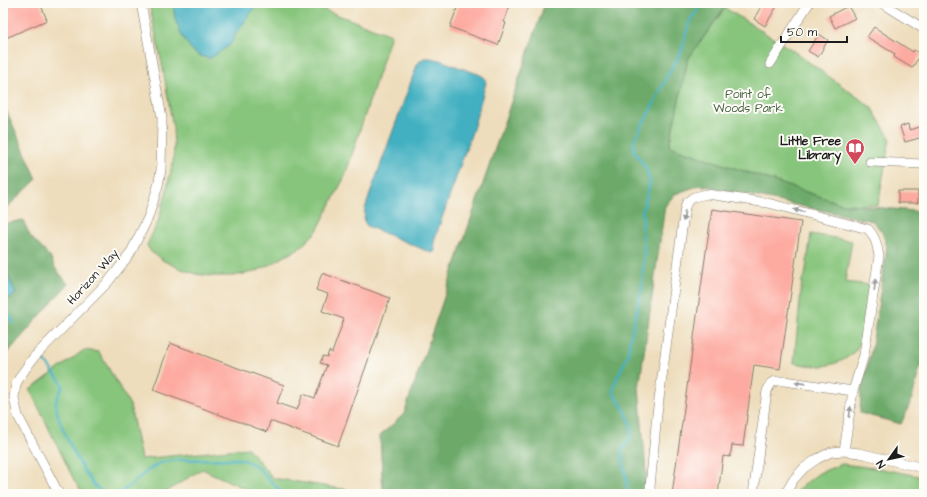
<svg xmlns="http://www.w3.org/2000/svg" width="927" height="497" viewBox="0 0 927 497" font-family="'Architects Daughter',sans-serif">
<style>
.green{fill:#87c57b;stroke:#52704c}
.forest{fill:#6daa6b;stroke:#446344}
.water{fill:#43b0c1;stroke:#30666e}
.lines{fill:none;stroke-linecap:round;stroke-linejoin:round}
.stream{stroke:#43b0c1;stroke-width:2.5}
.building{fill:#fdaaa0}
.street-casing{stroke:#857c6c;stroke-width:10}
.street{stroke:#fff;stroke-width:9}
.oneway{fill:#999}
.labels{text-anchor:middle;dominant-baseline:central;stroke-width:4;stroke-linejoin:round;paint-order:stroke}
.park-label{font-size:12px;fill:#476042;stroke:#fdfcf7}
.poi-label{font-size:12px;font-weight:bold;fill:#1c1c1c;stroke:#fdfcf7;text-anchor:end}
.street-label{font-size:12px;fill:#1c1c1c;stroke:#fdfcf7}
</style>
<rect width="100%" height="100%" fill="#fdfcf7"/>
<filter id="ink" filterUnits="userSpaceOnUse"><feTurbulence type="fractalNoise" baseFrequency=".025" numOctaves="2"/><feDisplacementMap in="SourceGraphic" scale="8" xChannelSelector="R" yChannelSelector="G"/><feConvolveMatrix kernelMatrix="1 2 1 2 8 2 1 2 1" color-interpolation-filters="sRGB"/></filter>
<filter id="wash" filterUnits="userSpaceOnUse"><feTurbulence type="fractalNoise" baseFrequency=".012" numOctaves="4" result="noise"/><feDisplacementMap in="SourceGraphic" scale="16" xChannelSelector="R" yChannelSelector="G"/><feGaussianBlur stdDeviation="0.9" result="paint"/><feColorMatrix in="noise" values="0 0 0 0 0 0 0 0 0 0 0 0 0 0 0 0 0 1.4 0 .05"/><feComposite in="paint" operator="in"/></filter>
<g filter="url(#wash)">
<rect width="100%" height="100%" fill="#eeddbc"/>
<!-- green -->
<path class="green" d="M 149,3 L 306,3 L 391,35 L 345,176 L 317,231 L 301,247 L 268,266 L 254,272 L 233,276 L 212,276 L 196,274 L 179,268 L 164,261 L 151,252 L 147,245 L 158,222 L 165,197 L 173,162 L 174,147 L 173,128 L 163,69 Z
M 725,8 L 792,50 L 871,107 L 890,138 L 878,205 L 842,204 L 669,146 L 688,59 Z
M 811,234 L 852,241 L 845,282 L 870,285 C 867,301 864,340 855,351 C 846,361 829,367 816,366 C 809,366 801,364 794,363 L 802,280 L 805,276 Z
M 84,350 L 99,352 L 130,405 L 141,459 L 248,448 L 273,478 L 374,494 L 257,494 L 202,469 L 163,494 L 84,494 L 75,482 L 30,390 Z
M 842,464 L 882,469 L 924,477 L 924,494 L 797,494 L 798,489 L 819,473 Z"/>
<!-- forest -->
<path class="forest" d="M 545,3 L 728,3 L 688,59 L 669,146 L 842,204 L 924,212 L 924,352 L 912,398 L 901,424 L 860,413 L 861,392 L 872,347 L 887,247 L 882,232 L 873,221 L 700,185 L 675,194 L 665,206 L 639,388 L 648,494 L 383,494 L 380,436 L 404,414 Z
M 3,103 L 37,179 L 3,211 Z
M 23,220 L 30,236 L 51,258 L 55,268 L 68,284 L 9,351 L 3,354 L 3,302 L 16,294 L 3,264 L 3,222 L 9,223 Z"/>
<!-- water -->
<path class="water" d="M 173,3 L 258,3 L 236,34 L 230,45 L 211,58 L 207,58 L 198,55 L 191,49 L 182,36 L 175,19 Z
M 424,58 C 438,57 451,65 464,69 C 471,72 478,73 484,77 L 486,83 L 473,129 L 434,241 L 435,251 L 432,253 L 372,228 L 367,226 L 364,221 L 365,209 L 372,188 L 417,65 L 420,61 Z
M 3,264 L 16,294 L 3,302 Z"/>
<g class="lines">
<!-- stream -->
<path class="stream" d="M 3,304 L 14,323
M 45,361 L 63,385 C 62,391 57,396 56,402 C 55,420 83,473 95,486 C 99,490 103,493 108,494
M 116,494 L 122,492 L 148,470 L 160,463 L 175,460 L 237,459 L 244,460 L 256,466 L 283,494
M 626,494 C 630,481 622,464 622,450 C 625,445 630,440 631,434 C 633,420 621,404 614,394 L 613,390 L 617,378 L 628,355 L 630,339 L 641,293 L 643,274 L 644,249 L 642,229 L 643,220 L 642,212 L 650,183 L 647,170 L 634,151 L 634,140 L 651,109 L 671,69 L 682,51 L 686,33 L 690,21 L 702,3"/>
</g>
<g id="blocks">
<!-- building -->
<path class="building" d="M 3,3 L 40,3 L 47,20 L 6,38 L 3,32 Z
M 459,3 L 511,3 L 504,22 L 506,23 L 498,45 L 450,27 Z
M 763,3 L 771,3 L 777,6 L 765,26 L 754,19 Z
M 848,6 L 855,18 L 835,28 L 829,16 Z
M 874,27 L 913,52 L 914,50 L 921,54 L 912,68 L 894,57 L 895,54 L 867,37 Z
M 819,34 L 828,40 L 818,57 L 808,51 Z
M 908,124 L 909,130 L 920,127 L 923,137 L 905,142 L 900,127 Z
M 898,191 L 918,191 L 918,203 L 898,203 Z
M 712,209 L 801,222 L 780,369 L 754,365 L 743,446 L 732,445 L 730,457 L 723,456 L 718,494 L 672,494 Z
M 322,273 L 390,298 L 338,446 L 270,421 L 267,432 L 153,390 L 170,343 L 284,385 L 277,403 L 297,410 L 303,394 L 315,398 L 327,365 L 320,363 L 323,356 L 327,357 L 329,351 L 332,353 L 344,319 L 322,311 L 328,294 L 316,290 Z"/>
</g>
</g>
<g filter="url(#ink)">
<use href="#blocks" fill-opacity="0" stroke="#857c6c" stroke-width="1"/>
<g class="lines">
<defs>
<path id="street" d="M 882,3 L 924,29
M 770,64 L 809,3
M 870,162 L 924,164
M 59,494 L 18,416 L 14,398 L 16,384 L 21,375 L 34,357 L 108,282 L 130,254 L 148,218 L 158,186 L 161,170 L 162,118 L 141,3
M 651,494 L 650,487 L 657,414 L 685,207 L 687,202 L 694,197 L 707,194 L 768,203 L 868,229 C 876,237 877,246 879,256 L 864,355 L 853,391 L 844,451
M 753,494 L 767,391 L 771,383 L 776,381 L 784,381 L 853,391
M 785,494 L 794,479 L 804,468 L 817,459 L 831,452 L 844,451 L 859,453 L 924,468"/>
</defs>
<!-- street casing -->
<use href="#street" class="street-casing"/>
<!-- street -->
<use href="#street" class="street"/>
</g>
<!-- one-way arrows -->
<defs><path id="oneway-solid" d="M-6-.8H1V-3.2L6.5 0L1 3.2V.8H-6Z"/></defs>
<g class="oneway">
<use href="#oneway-solid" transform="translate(799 211) rotate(-165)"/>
<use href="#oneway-solid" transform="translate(684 216) rotate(98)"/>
<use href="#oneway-solid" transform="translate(875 285) rotate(-82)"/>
<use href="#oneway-solid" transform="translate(800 383) rotate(-172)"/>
<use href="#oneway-solid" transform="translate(850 412) rotate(-82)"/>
</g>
</g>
<!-- icons -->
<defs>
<symbol id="library-pin" viewBox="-11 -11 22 30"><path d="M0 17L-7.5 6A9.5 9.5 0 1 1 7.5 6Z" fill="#d1495b" stroke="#fdfcf7"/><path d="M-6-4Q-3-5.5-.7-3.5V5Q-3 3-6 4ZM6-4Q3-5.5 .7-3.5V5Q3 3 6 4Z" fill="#fff"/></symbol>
</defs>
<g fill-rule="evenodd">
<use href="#library-pin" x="844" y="137" width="22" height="30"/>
</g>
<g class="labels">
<!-- park labels -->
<g class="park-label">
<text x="748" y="94">Point of<tspan x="748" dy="14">Woods Park</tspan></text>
</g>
<!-- poi labels -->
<g class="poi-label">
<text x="841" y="141">Little Free<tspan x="841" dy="14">Library</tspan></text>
</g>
<!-- street labels -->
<g class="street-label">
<text transform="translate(93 277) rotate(-48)">Horizon Way</text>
</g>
</g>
<!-- margin -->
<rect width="927" height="497" fill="none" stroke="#fdfcf7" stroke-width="16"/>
<!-- north arrow -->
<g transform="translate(889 459) rotate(237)" stroke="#fdfcf7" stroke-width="3" paint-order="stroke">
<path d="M0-3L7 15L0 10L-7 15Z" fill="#1c1c1c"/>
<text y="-6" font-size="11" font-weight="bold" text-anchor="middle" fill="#1c1c1c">N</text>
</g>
<!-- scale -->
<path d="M781 36v6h66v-6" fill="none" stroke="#1c1c1c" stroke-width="2"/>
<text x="787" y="36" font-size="12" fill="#1c1c1c" stroke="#fdfcf7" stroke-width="3" paint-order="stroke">50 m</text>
</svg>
